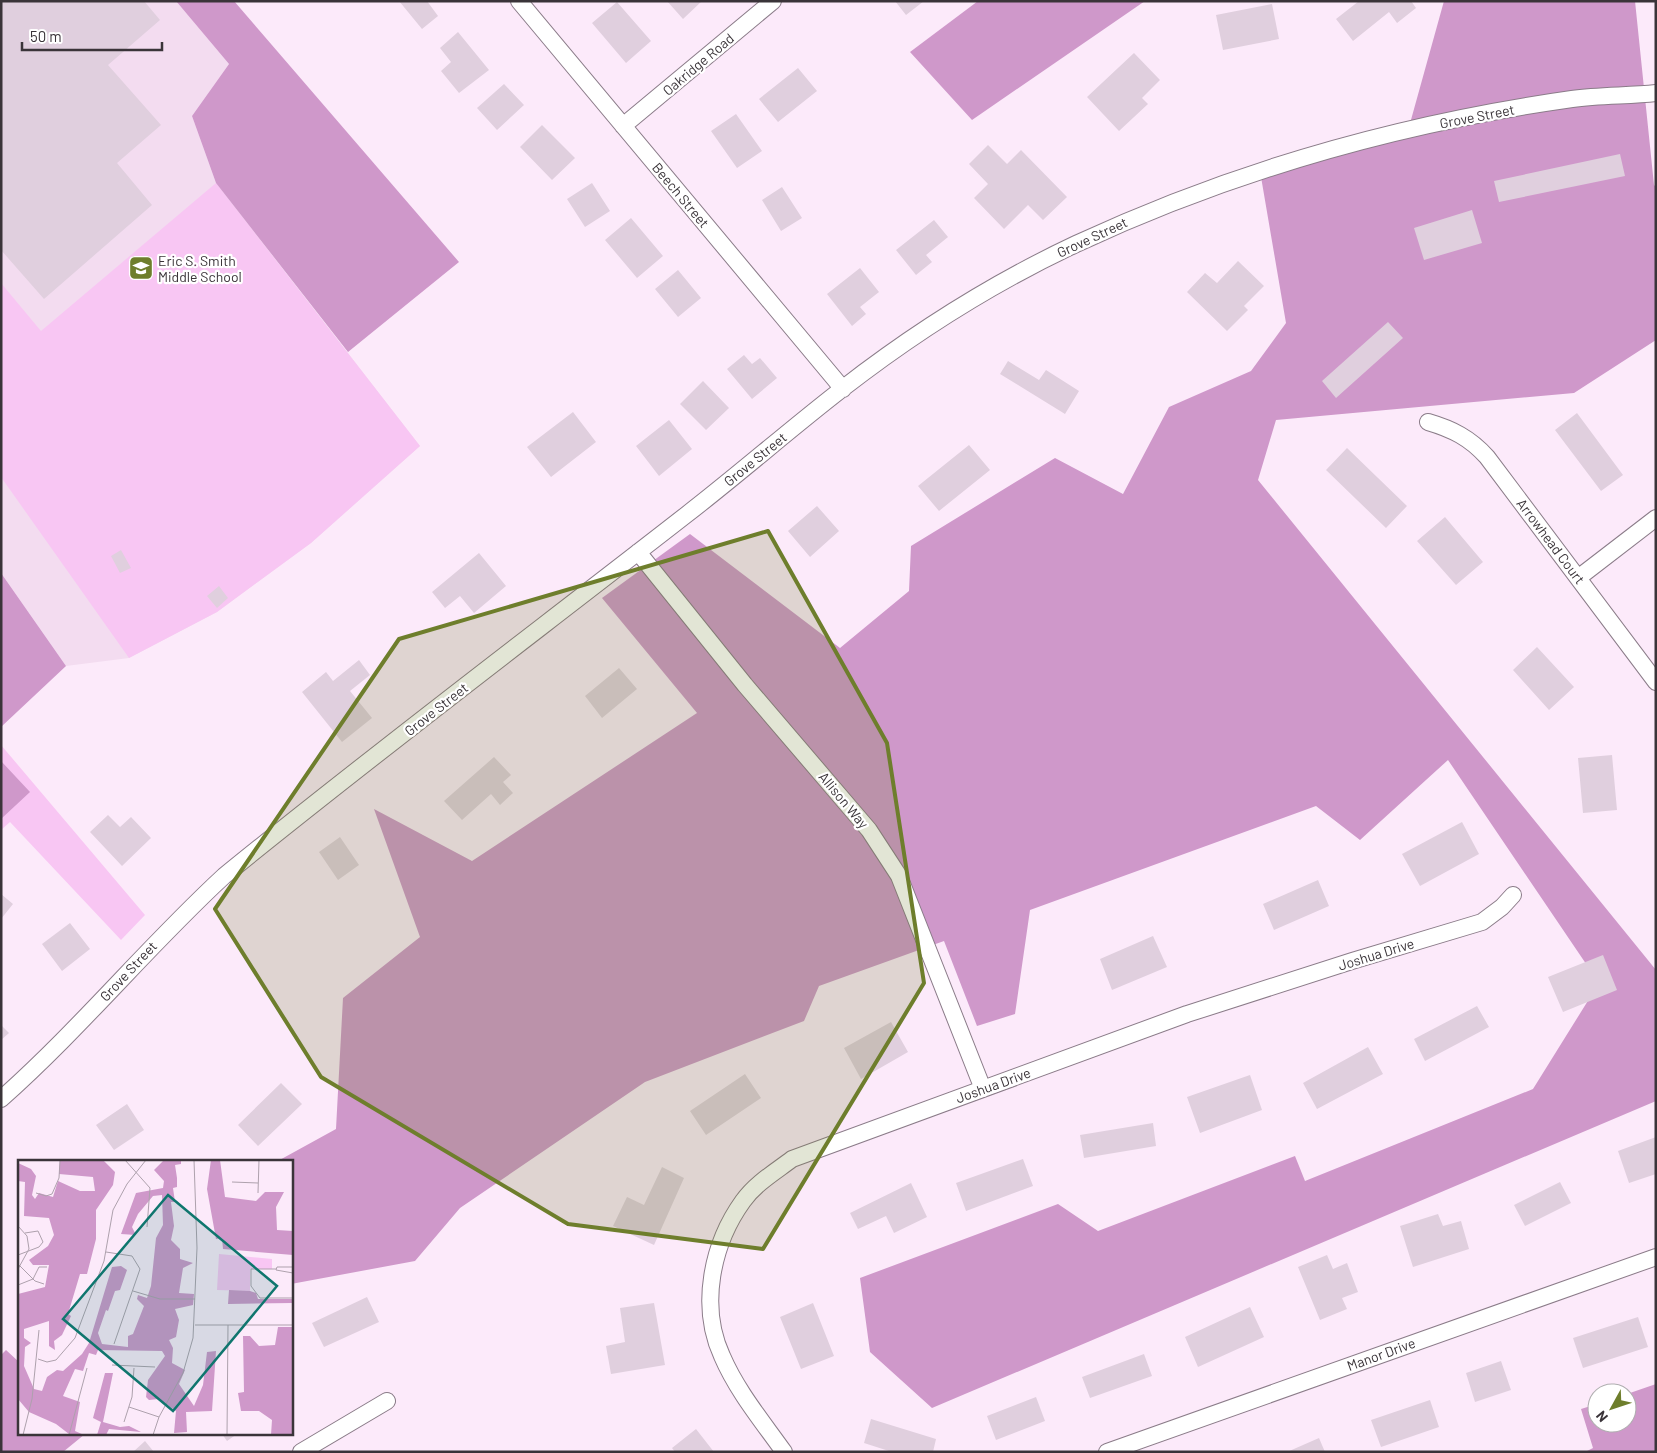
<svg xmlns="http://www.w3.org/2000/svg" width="1657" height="1453" viewBox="0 0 1657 1453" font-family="Barlow,sans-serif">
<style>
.built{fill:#f3dcf0}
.green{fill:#f8c6f3}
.forest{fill:#cf98ca}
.building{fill:#e0cfde}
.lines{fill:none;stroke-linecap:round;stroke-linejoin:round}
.street-casing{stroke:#8b7c89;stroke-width:18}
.street{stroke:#fff;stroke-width:16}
.marked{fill:#6e7e2c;fill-opacity:0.2;stroke:#6e7e2c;stroke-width:4;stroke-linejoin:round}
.labels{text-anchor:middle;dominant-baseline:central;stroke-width:4.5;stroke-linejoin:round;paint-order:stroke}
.street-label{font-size:14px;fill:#3a3439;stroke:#fff}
.poi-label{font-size:14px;fill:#3a3439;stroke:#fff;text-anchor:start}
.inset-road{fill:none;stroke:#aea1ad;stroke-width:1}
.view{fill:#0f766e;fill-opacity:0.15;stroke:#0f766e;stroke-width:2.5}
.inset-edge{fill:none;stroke:#3a3439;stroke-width:2.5}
</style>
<rect width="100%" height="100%" fill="#fceafa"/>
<!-- built -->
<path class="built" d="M 1,1 L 176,1 L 229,64 L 192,116 L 216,183 L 420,446 L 311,543 L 217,612 L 129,658 L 66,666 L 1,573 Z"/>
<!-- green -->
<path class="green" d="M 216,183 L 420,446 L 311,543 L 217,612 L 129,658 L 1,477 L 1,283 L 41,331 Z
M 1,745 L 145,915 L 121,940 L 10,822 L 1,830 Z"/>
<!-- forest -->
<path class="forest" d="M 176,1 L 234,1 L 459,262 L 348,352 L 216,183 L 192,116 L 229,64 Z
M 978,1 L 1145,1 L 972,120 L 910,52 Z
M 1444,1 L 1635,1 L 1654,185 L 1656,187 L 1656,340 L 1574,393 L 1276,420 L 1258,480 L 1656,970 L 1656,1101 L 932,1408 L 870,1352 L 860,1278 L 1058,1204 L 1098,1231 L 1295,1156 L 1305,1181 L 1533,1089 L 1599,983 L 1448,760 L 1360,840 L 1316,806 L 1030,910 L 1015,1014 L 977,1026 L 944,941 L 819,986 L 804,1021 L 645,1082 L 460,1208 L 415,1261 L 291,1284 L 291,1162 L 276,1162 L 336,1129 L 343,998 L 420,937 L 374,809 L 472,861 L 697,713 L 602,598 L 690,534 L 840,648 L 909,591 L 911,546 L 1055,458 L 1123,494 L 1169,407 L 1251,371 L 1286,323 L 1260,171 L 1409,127 Z
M 1,573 L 66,666 L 1,727 Z
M 1,761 L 30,792 L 1,819 Z
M 6,1350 L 19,1362 L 19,1434 L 85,1434 L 63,1452 L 1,1452 L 1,1355 Z
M 1656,1384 L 1656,1452 L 1585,1452 L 1593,1448 L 1581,1409 L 1597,1404 L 1597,1423 L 1627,1423 L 1627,1394 Z"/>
<!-- building -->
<path class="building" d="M 1,1 L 144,1 L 160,20 L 108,65 L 161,125 L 117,163 L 152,205 L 44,299 L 1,250 Z
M 399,1 L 427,1 L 438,16 L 422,29 Z
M 667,1 L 702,1 L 683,19 Z
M 895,1 L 924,1 L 906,15 Z
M 1359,1 L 1411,1 L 1416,8 L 1397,23 L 1389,12 L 1353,41 L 1336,19 Z
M 617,2 L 651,41 L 626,63 L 592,23 Z
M 1272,4 L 1279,39 L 1223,50 L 1216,15 Z
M 458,32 L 489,70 L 459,93 L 441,71 L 451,62 L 440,48 Z
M 1134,53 L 1160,80 L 1142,98 L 1148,104 L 1119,131 L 1087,97 Z
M 798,68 L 817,91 L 778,122 L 759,99 Z
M 504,84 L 524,105 L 497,130 L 477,108 Z
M 736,114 L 762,151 L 737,168 L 711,131 Z
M 542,125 L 575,158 L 552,180 L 520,147 Z
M 988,145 L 1007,164 L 1021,150 L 1067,197 L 1043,220 L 1028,205 L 1004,229 L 974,198 L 988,184 L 969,164 Z
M 1620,154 L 1625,176 L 1499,202 L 1494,181 Z
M 592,183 L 610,211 L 585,227 L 567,199 Z
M 782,187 L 802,218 L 781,231 L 762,200 Z
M 1472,210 L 1482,243 L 1424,260 L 1414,228 Z
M 631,218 L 663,256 L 637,278 L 605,240 Z
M 934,220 L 948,237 L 926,255 L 932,262 L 916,275 L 896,250 Z
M 1238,261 L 1264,286 L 1244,306 L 1248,310 L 1227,331 L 1187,292 L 1205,273 L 1217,283 Z
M 860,268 L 879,292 L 860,307 L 866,314 L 852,326 L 827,294 Z
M 678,270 L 701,298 L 678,317 L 655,289 Z
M 1388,322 L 1403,338 L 1336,398 L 1322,381 Z
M 744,355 L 752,364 L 760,358 L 777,378 L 752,399 L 727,369 Z
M 1008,361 L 1039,380 L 1046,370 L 1079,391 L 1065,414 L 1000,374 Z
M 703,381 L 729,408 L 706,430 L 680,404 Z
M 573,412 L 596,442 L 551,477 L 527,447 Z
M 1577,413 L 1623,475 L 1601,491 L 1555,430 Z
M 669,420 L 692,449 L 659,476 L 636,446 Z
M 969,445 L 990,470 L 939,511 L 918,486 Z
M 1347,448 L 1407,506 L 1386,528 L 1326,470 Z
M 817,506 L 839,531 L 810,557 L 788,531 Z
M 1445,517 L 1483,562 L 1456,585 L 1417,541 Z
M 121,550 L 131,568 L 120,573 L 111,556 Z
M 479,553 L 506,586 L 474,613 L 460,596 L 445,608 L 432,592 Z
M 219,586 L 228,598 L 217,608 L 207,596 Z
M 1537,647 L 1574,687 L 1549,710 L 1513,670 Z
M 359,660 L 370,675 L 350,691 L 372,718 L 342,742 L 302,692 L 326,672 L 333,681 Z
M 619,668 L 637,689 L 602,718 L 585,696 Z
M 1612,755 L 1617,810 L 1583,813 L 1578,758 Z
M 494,757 L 511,775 L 503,782 L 513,793 L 500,805 L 491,794 L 462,820 L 444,801 Z
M 108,815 L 120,827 L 131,817 L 151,838 L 122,866 L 90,832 Z
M 1462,822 L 1479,854 L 1420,886 L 1402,854 Z
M 340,837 L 359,865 L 338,880 L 319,852 Z
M 1318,880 L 1329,906 L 1274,930 L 1263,904 Z
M 1,894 L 13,904 L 1,919 Z
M 70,923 L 90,949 L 62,971 L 42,944 Z
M 1153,936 L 1167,967 L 1112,990 L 1100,959 Z
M 1603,955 L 1617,990 L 1563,1012 L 1548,977 Z
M 1477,1006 L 1489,1027 L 1425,1061 L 1414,1039 Z
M 891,1022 L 908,1052 L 861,1079 L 844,1048 Z
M 1,1025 L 9,1033 L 1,1040 Z
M 1368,1047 L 1383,1074 L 1317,1109 L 1303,1083 Z
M 745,1074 L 761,1098 L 706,1135 L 690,1111 Z
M 1250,1075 L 1262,1110 L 1200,1133 L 1187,1097 Z
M 281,1083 L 302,1104 L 258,1146 L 238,1125 Z
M 127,1104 L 144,1130 L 114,1150 L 96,1125 Z
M 1153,1123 L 1156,1146 L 1084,1158 L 1080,1135 Z
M 1656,1137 L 1656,1174 L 1629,1183 L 1618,1151 Z
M 1023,1159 L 1033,1186 L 966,1211 L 956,1183 Z
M 662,1167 L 684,1178 L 654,1245 L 613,1226 L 627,1197 L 644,1205 Z
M 1560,1182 L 1571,1203 L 1525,1226 L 1514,1205 Z
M 911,1183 L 927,1217 L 894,1233 L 886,1216 L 858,1229 L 850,1213 Z
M 1438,1214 L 1443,1226 L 1461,1221 L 1469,1249 L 1413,1267 L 1400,1226 Z
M 1327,1255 L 1333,1269 L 1347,1263 L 1358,1292 L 1342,1298 L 1347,1309 L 1320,1320 L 1298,1267 Z
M 367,1297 L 379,1322 L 324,1347 L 312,1323 Z
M 654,1303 L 665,1365 L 611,1374 L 606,1346 L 625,1342 L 620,1308 Z
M 813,1303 L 834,1356 L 801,1369 L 780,1317 Z
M 1250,1307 L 1264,1337 L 1198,1367 L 1185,1337 Z
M 1638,1317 L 1648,1347 L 1583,1368 L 1573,1338 Z
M 1144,1354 L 1152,1376 L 1090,1398 L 1082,1377 Z
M 1501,1361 L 1511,1390 L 1475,1402 L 1466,1373 Z
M 1036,1397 L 1045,1421 L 996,1440 L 987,1416 Z
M 1430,1400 L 1439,1427 L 1381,1447 L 1371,1420 Z
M 871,1419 L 936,1439 L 933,1452 L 892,1452 L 864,1443 Z
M 696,1429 L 714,1452 L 675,1452 L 672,1448 Z
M 222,1434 L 237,1434 L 227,1441 Z
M 1319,1438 L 1325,1452 L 1287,1452 Z
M 145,1441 L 154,1452 L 133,1452 Z"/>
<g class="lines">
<defs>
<path id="street" d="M 519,1 L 843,389
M 623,126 L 773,1
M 1428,422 C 1452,429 1470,438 1487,457 L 1656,682
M 638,552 L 745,685 L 869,830 L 899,876 L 983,1089
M 1578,578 L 1656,518
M 1,1099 C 80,1029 147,947 224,876 C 375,753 532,635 686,515 C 739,474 789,430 842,389 C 914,333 993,283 1076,244 C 1233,171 1402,123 1572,99 C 1600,95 1628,96 1656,93
M 301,1452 L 387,1401
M 784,1452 C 762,1421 737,1391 722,1356 C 699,1306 712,1244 743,1201 C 756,1183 775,1172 792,1159 L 1187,1014 L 1352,961 L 1482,922 L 1502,907 L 1513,895
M 1107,1452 L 1656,1257"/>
</defs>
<!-- street casing -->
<use href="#street" class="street-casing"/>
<!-- street -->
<use href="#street" class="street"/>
</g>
<!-- marked area -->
<path class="marked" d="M 768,531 L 887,743 L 924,983 L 763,1249 L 568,1224 L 321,1077 L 215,909 L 399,639 Z"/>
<!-- icons -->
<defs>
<symbol id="school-square" viewBox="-11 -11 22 22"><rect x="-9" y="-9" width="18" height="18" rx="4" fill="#6e7e2c" stroke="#fff"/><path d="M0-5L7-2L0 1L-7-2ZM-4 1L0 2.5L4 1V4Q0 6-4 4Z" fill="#fff"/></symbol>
</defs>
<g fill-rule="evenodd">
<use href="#school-square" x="127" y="254" width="28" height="28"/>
</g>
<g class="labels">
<!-- street labels -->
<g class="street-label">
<text transform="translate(698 64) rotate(-40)">Oakridge Road</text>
<text transform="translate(1477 116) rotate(-11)">Grove Street</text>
<text transform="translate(681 195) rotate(50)">Beech Street</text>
<text transform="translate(1092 237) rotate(-25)">Grove Street</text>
<text transform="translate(755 459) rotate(-39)">Grove Street</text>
<text transform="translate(1551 541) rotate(53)">Arrowhead Court</text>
<text transform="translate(436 709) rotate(-38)">Grove Street</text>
<text transform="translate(844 800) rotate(50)">Allison Way</text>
<text transform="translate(1376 954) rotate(-17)">Joshua Drive</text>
<text transform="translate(128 971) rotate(-47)">Grove Street</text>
<text transform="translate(993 1085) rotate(-20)">Joshua Drive</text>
<text transform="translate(1381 1354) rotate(-20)">Manor Drive</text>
</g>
<!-- poi labels -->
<g class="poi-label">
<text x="158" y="260">Eric S. Smith<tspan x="158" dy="16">Middle School</tspan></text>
</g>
</g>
<!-- overview -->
<g transform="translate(18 1160)">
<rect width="275" height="275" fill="#fceafa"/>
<path d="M 201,94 L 254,99 L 254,109 L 232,109 L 232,131 L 199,130 Z" fill="#f8c6f3"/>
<path d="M 42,0 L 85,0 L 97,12 L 95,25 L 78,50 L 78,79 L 69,114 L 62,114 L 50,154 L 53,156 L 44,175 L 36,181 L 37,190 L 31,186 L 31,161 L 6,169 L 6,178 L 13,183 L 7,187 L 6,206 L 16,229 L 24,231 L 29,217 L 39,210 L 45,211 L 64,194 L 71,183 L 94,107 L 103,106 L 109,110 L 102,130 L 97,131 L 90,151 L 88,150 L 80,173 L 84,184 L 110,187 L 110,176 L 115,174 L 126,146 L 119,139 L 120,135 L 129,138 L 133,126 L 138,78 L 145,65 L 144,35 L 135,36 L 120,54 L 114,67 L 118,75 L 103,74 L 118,33 L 145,28 L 146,21 L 136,10 L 145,1 L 163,0 L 163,4 L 157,5 L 159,18 L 159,27 L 155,28 L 157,42 L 153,42 L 156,66 L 153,80 L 162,89 L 162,99 L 175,103 L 165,108 L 161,133 L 176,134 L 175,145 L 157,149 L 161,160 L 158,177 L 151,180 L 155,188 L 154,203 L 167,210 L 161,224 L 176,246 L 185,225 L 189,192 L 198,191 L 194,251 L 168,252 L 169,272 L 156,273 L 158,251 L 141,239 L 131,240 L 128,237 L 130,220 L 147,196 L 144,191 L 80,190 L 78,195 L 71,193 L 65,211 L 57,209 L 45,236 L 62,242 L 57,271 L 66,275 L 51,274 L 38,264 L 11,252 L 0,239 L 0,134 L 27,127 L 31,105 L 15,105 L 11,100 L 30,86 L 36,75 L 31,58 L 6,56 L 7,22 L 0,21 L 0,3 L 13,9 L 18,16 L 14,35 L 17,39 L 21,33 L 35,37 L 40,21 L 62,31 L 77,31 L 75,17 L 41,14 ZM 193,0 L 202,0 L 207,37 L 238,41 L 247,32 L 266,32 L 258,47 L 259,70 L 275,71 L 275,95 L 205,89 L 204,78 L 198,79 L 189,29 ZM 211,130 L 232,131 L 238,133 L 240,139 L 275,139 L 275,148 L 274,143 L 210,144 ZM 260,167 L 275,167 L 275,275 L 253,275 L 254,260 L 241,251 L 223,251 L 220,233 L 226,232 L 225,176 L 232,176 L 241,186 L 257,185 ZM 87,213 L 95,213 L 85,262 L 102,267 L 111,266 L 123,272 L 91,269 L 88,275 L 79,275 L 83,262 L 75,258 Z" fill="#cf98ca"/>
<path class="inset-road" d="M 107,0 L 132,28 L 129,67M 214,22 L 240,23M 18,33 L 28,36 L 34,34 L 41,18 L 42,0M 240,33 L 241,0M 0,66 L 9,76 L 11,89 L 0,109M 88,92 L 114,96 L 122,109 L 96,184M 0,95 L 21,87 L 25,82 L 20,71 L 7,73M 0,104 L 17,121 L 26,124M 275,107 L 259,107 L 258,110 L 275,113M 258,109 L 233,109 L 233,126 L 242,138 L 275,138M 0,125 L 15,119 L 21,107 L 29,107M 115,131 L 142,139 L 177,139M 177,165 L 275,165M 20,199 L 29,202 L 38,200 L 57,178 L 86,101 L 95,50 L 109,24 L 128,0M 94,205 L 137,207M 111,247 L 141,257M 106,262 L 114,237 L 116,208M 5,275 L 14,239 L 21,170M 51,275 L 69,208M 135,275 L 141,257 L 165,213 L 175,178 L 179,88 L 176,0M 209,275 L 210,165"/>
<path class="view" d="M 150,35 L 259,126 L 155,251 L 45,159 Z"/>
<rect width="275" height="275" class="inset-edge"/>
</g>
<!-- border -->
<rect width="1657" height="1453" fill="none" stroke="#3a3439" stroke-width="5"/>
<!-- north arrow -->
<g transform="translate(1612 1408) rotate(230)"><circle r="24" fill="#ffffff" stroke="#b0aeb0"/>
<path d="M0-4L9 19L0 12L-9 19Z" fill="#6e7e2c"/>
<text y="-8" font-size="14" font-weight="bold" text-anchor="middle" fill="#3a3439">N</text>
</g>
<!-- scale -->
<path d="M22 42v8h140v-8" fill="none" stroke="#3a3439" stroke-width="2.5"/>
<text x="30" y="42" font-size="15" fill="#3a3439" stroke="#ffffff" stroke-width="4" paint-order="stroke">50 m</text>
</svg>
